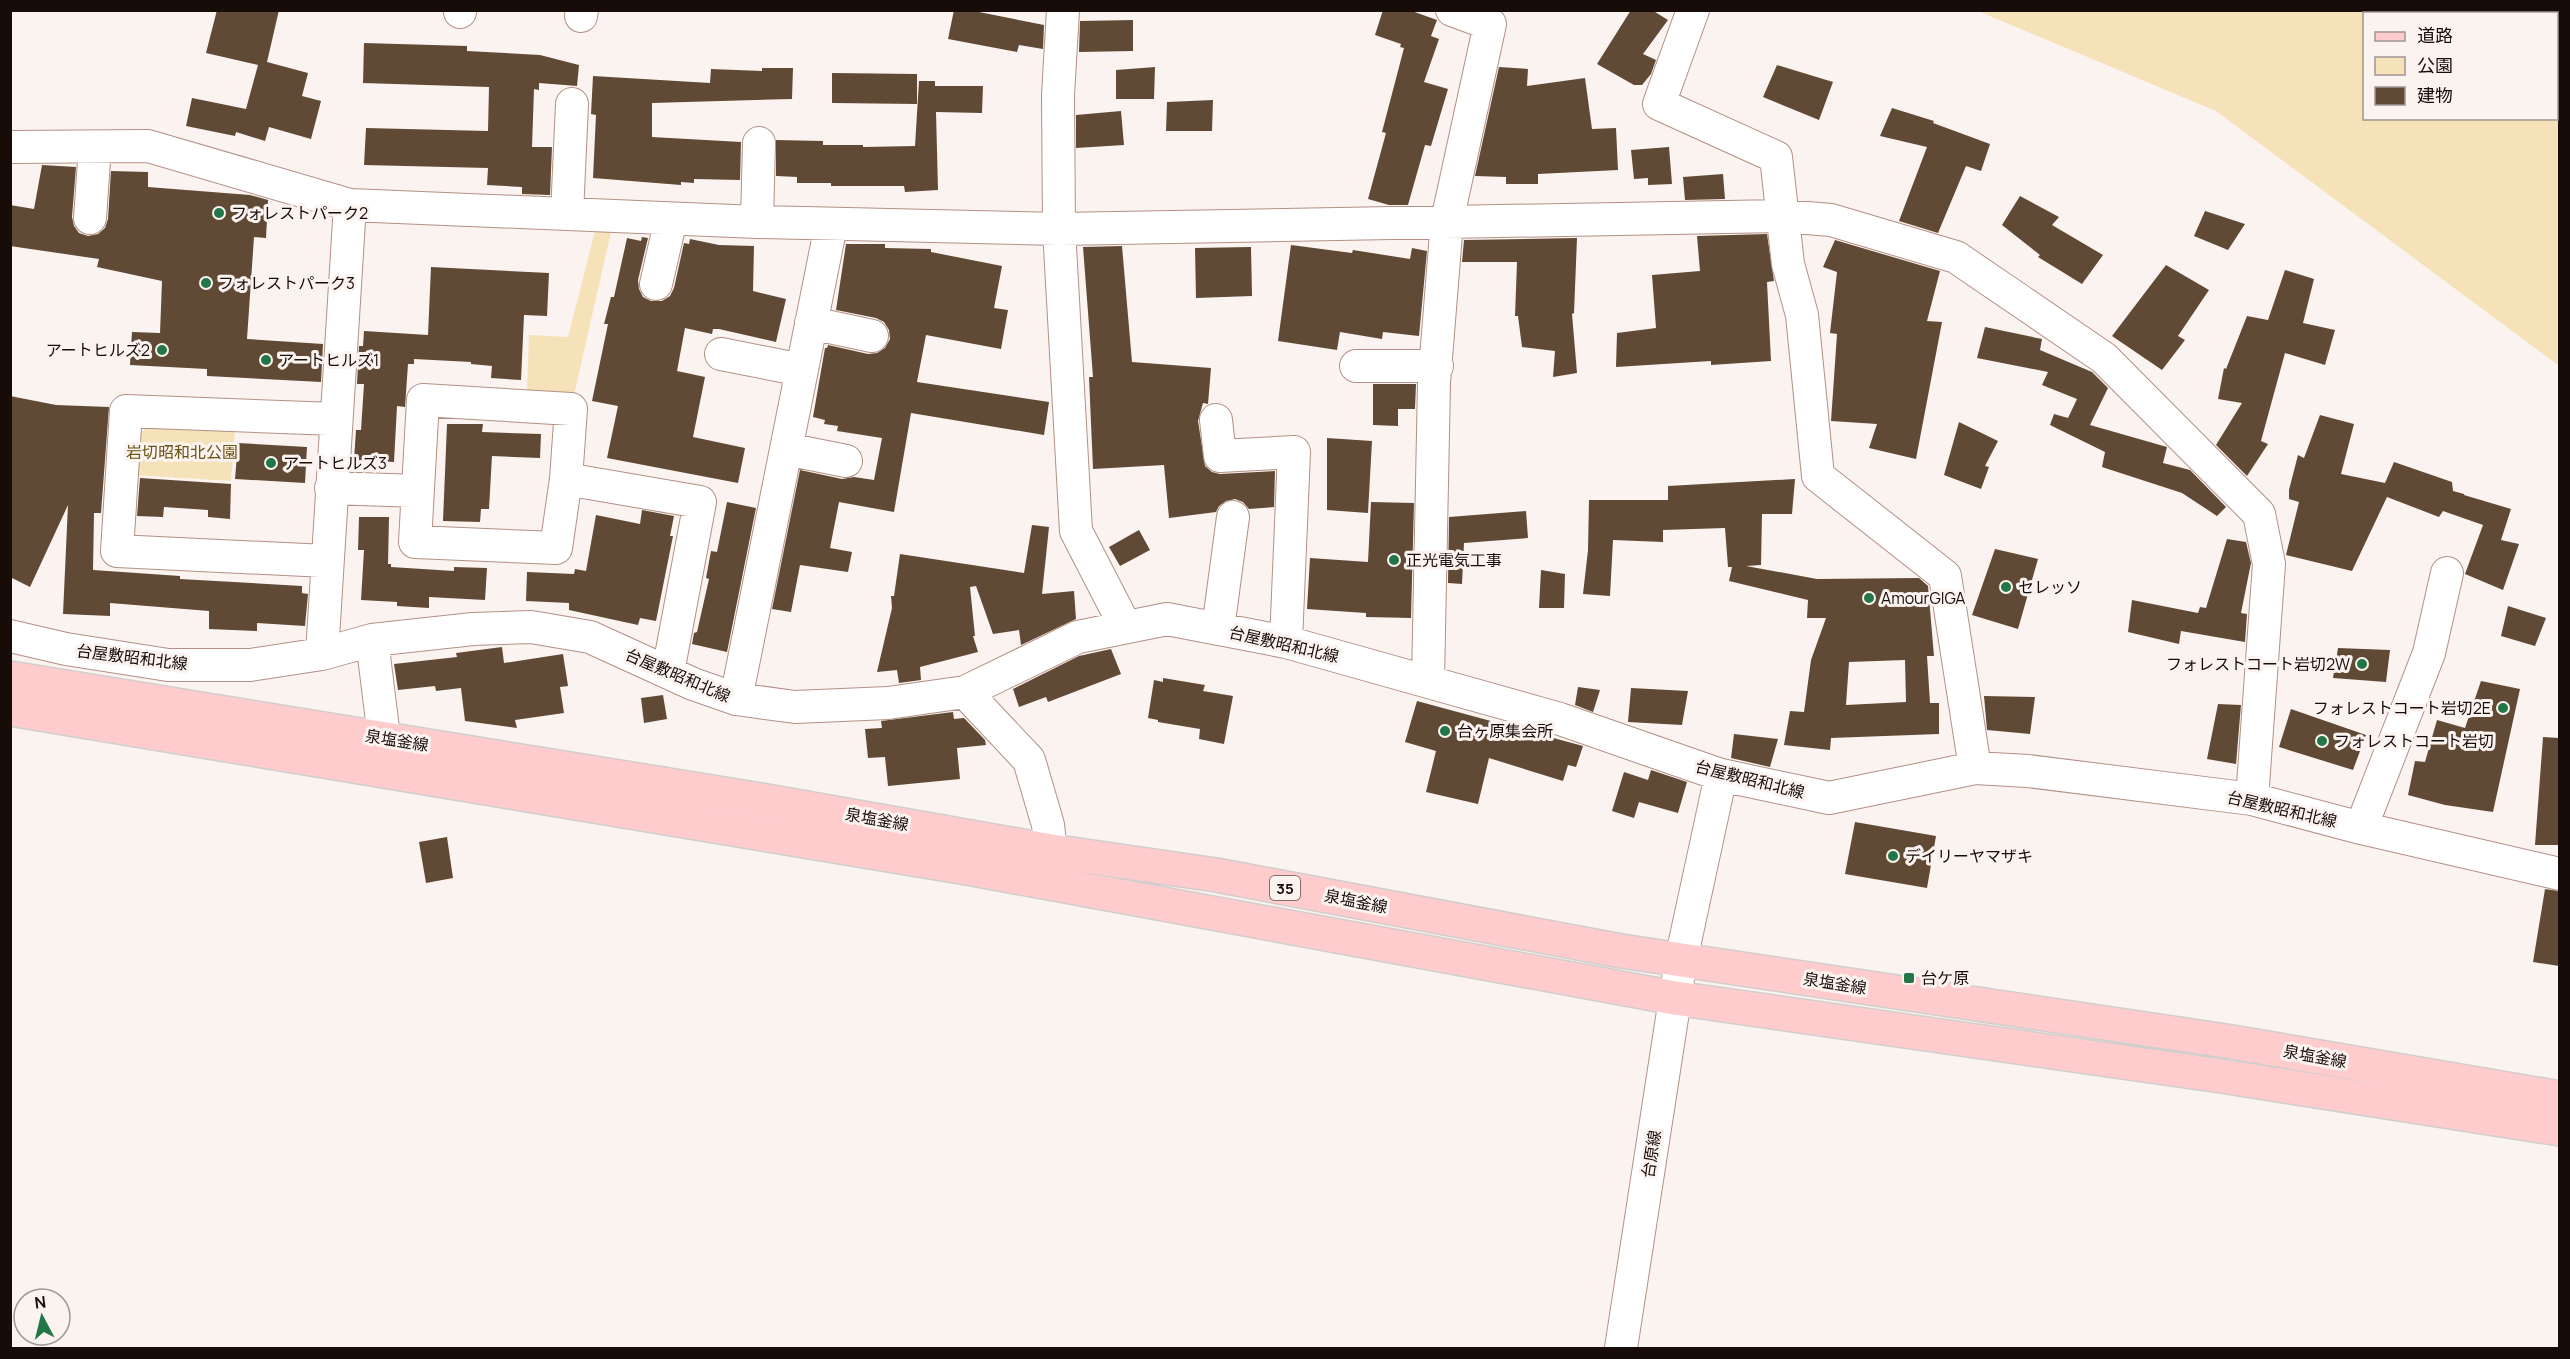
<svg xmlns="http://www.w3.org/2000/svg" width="2570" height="1359" viewBox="0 0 2570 1359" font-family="Manrope,'Noto Sans JP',sans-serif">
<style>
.green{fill:#f6e2b9;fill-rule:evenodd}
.building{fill:#614a35;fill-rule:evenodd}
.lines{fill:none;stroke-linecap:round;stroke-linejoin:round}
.minor-casing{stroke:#b39085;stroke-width:34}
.major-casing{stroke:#d1cece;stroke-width:36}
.minor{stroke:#fff;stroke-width:32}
.major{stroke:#ffccce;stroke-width:33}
.poi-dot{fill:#237647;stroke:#fbf3f0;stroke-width:2}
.labels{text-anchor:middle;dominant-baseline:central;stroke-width:6;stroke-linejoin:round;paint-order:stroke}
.shield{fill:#fbf3f0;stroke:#5c514e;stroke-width:1.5}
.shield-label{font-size:15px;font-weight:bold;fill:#180c08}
.poi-label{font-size:16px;fill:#180c08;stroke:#fbf3f0;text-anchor:start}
.park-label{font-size:16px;fill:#6b5211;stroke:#fbf3f0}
.street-label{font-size:16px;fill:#180c08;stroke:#fbf3f0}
</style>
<rect width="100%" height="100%" fill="#fbf3f0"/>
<!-- green -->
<path class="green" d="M 1978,11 L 2559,11 L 2559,366 L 2216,111 ZM 2364,14 L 2556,14 L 2556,118 L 2364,118 Z
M 595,231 L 611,232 L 574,395 L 527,392 L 529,335 L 568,337 Z
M 151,424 L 235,428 L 231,481 L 134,475 L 137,436 Z"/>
<!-- building -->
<path class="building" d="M 217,10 L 279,10 L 267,62 L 308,73 L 302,96 L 321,101 L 311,139 L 269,127 L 265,141 L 236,132 L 235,136 L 186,126 L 192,98 L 246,109 L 258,65 L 206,53 Z
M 954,10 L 969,10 L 1044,25 L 1043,49 L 1019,45 L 1017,52 L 948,39 Z
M 1383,10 L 1409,10 L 1437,20 L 1431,36 L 1439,39 L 1424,82 L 1448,89 L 1431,146 L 1425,145 L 1408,205 L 1389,205 L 1368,199 L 1386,133 L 1382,132 L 1404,48 L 1400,47 L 1401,44 L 1375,35 Z
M 1631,10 L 1652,10 L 1668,20 L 1643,54 L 1656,60 L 1651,74 L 1642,85 L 1634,85 L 1597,64 Z
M 1133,20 L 1133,51 L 1079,52 L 1080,21 Z
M 364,43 L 467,46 L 467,51 L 540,55 L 579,65 L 577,86 L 539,83 L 539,90 L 534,89 L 532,147 L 552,147 L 550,195 L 522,194 L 522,187 L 487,185 L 488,168 L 364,165 L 366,128 L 488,131 L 489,87 L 363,83 Z
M 1777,65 L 1833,82 L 1819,120 L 1763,97 Z
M 1155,67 L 1154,99 L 1116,99 L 1116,70 Z
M 1499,67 L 1528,69 L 1527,86 L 1585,78 L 1592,129 L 1616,128 L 1618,170 L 1538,174 L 1538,184 L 1506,184 L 1506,177 L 1475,176 Z
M 762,68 L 793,68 L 792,99 L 652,103 L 652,137 L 741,142 L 740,180 L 694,179 L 694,183 L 681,182 L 681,185 L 593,178 L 596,115 L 591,114 L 593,76 L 710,83 L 711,69 L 762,71 Z
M 832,73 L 917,74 L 917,104 L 832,103 Z
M 919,81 L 935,81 L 935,86 L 983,86 L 982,113 L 936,112 L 938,190 L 905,192 L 904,186 L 831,186 L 831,183 L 797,183 L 797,177 L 776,176 L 776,140 L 823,141 L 823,145 L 863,145 L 863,147 L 915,146 Z
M 1213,100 L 1212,131 L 1166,131 L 1167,102 Z
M 1892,108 L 1934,121 L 1933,123 L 1990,144 L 1981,171 L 1966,166 L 1938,233 L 1899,221 L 1927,147 L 1880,136 Z
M 1121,111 L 1124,145 L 1076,148 L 1076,115 Z
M 1669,147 L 1672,184 L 1648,185 L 1648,178 L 1634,179 L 1631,150 Z
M 42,165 L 76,167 L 72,217 L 74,226 L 79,233 L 88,236 L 98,234 L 105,228 L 108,219 L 111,171 L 148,172 L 148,187 L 250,195 L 268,200 L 266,238 L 254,237 L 247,339 L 323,344 L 321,382 L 207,376 L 207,369 L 130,365 L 132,332 L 160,333 L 162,281 L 97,267 L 99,259 L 10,246 L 10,205 L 34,209 Z
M 1723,174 L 1725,199 L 1685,200 L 1683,177 Z
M 2020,196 L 2059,217 L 2052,225 L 2103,255 L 2082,284 L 2038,257 L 2040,255 L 2002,225 Z
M 2205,211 L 2245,224 L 2228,250 L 2194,236 Z
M 1767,234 L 1774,281 L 1767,282 L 1771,361 L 1711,365 L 1711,361 L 1616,367 L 1617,333 L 1656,328 L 1652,275 L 1700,271 L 1697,236 Z
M 642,237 L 648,238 L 638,280 L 639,289 L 643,297 L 651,301 L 662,301 L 670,296 L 674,288 L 684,243 L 689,244 L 690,239 L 719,245 L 754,246 L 753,291 L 786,299 L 776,342 L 719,329 L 713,329 L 712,334 L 685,328 L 677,371 L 705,377 L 693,437 L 745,448 L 738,483 L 607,458 L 618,406 L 592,401 L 608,324 L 604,324 L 611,297 L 614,297 L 627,238 L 641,241 Z
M 1577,238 L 1574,313 L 1572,314 L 1577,373 L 1553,377 L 1555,351 L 1522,347 L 1518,316 L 1515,316 L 1517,262 L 1462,262 L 1464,240 Z
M 1835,240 L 1940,271 L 1927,321 L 1942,322 L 1916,459 L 1869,448 L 1877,424 L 1831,421 L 1837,334 L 1830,333 L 1837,272 L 1823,267 Z
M 846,244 L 885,244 L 885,248 L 931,249 L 931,252 L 1002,266 L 994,308 L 1008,310 L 1001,349 L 926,335 L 917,382 L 1049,402 L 1044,435 L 911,413 L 894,512 L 839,502 L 830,548 L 852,552 L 848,572 L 800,565 L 791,612 L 772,609 L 800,470 L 842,479 L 854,477 L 874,480 L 882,438 L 837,431 L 838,426 L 824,424 L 825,420 L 813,417 L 825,348 L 827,348 L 828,345 L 868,354 L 877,353 L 885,348 L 890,339 L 889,330 L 884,322 L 876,318 L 836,310 Z
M 1291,245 L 1352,253 L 1353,250 L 1410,259 L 1412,248 L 1427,251 L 1419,336 L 1383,332 L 1382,339 L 1340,332 L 1337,350 L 1278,341 Z
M 1122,246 L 1132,362 L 1211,368 L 1208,404 L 1203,403 L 1198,421 L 1205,466 L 1212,472 L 1220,474 L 1275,471 L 1274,507 L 1249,509 L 1243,502 L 1235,499 L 1226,501 L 1219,506 L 1216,512 L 1169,518 L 1164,465 L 1093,469 L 1089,377 L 1093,377 L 1083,247 Z
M 1251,247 L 1252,296 L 1196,298 L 1195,248 Z
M 2166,265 L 2209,290 L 2178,336 L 2185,340 L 2162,370 L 2112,336 Z
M 431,267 L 549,273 L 547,316 L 524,315 L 521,380 L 491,378 L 492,366 L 471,364 L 471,362 L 414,359 L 414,364 L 408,364 L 405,407 L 397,406 L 394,462 L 354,460 L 356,430 L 361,430 L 364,384 L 357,384 L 359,346 L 363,346 L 364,331 L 428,335 Z
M 2285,270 L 2314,279 L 2303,323 L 2335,330 L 2325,365 L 2285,353 L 2261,441 L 2268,444 L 2247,476 L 2216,445 L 2242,403 L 2218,399 L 2224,368 L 2226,369 L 2247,316 L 2268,320 Z
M 1985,327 L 2042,339 L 2040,350 L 2092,372 L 2108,388 L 2090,425 L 2167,447 L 2163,463 L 2190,470 L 2226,507 L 2217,516 L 2182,493 L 2102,467 L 2105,452 L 2050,425 L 2054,414 L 2068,418 L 2077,399 L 2042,385 L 2048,372 L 1977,358 Z
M 1373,384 L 1416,384 L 1415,409 L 1398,409 L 1398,426 L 1373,425 Z
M 10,396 L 56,405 L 109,407 L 101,513 L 94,513 L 93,570 L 180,576 L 180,579 L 302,586 L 302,593 L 308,594 L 305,626 L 257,623 L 257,631 L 209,629 L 209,611 L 110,603 L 110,616 L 63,614 L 68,505 L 30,587 L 10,577 Z
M 2320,415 L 2354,424 L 2341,474 L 2385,483 L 2394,462 L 2452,482 L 2453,491 L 2464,494 L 2464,495 L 2511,509 L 2501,540 L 2519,544 L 2503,590 L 2465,574 L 2483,525 L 2443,511 L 2439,517 L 2387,497 L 2352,571 L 2286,555 L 2299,502 L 2289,499 L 2289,490 L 2298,455 L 2304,458 Z
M 1959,422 L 1998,441 L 1985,466 L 1989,467 L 1981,489 L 1944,475 Z
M 447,424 L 483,424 L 482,432 L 541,434 L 540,458 L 492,456 L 489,509 L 481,509 L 480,522 L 443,521 Z
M 1327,438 L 1372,441 L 1368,513 L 1327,510 Z
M 238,443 L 307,447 L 305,483 L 235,479 Z
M 140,478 L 231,484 L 230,519 L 208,517 L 208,510 L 164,507 L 163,517 L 137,516 Z
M 1795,479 L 1792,514 L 1762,514 L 1761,565 L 1746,566 L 1817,579 L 1919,578 L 1928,586 L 1934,656 L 1927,656 L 1930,703 L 1939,703 L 1939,734 L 1831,738 L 1830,750 L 1784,745 L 1790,711 L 1804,712 L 1811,660 L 1826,618 L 1807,618 L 1808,600 L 1729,581 L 1732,567 L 1728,567 L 1725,528 L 1663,530 L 1663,542 L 1613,540 L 1610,596 L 1583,594 L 1588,550 L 1589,500 L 1668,500 L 1668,486 ZM 1905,660 L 1906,702 L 1846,705 L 1849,662 Z
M 727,502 L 756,508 L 727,652 L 692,644 L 694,633 L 697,632 L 709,579 L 706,578 L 711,551 L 717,552 Z
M 1371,502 L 1414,503 L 1411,618 L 1366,617 L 1366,613 L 1307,609 L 1310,558 L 1368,562 Z
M 642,510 L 674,516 L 670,536 L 673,536 L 656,621 L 640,618 L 638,625 L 569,610 L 569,603 L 526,601 L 527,572 L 574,574 L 575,569 L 586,571 L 596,515 L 640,524 Z
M 1526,511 L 1528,538 L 1464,543 L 1462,584 L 1448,583 L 1449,517 Z
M 359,517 L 389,517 L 388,564 L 391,564 L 391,567 L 454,571 L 454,567 L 487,568 L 485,600 L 429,597 L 429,608 L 397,606 L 397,602 L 361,600 L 364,550 L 358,550 Z
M 1032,525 L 1049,527 L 1042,594 L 1074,591 L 1076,619 L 1021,645 L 1019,630 L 993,634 L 976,586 L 970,587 L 975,636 L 973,636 L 978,652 L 920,667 L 921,680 L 899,683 L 897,670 L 877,672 L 892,608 L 891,596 L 894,596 L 900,554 L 1024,573 Z
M 1139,530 L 1150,550 L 1120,566 L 1109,547 Z
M 2227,539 L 2246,542 L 2251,563 L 2241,613 L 2247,614 L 2245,642 L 2181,631 L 2179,644 L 2128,632 L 2132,600 L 2198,613 L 2200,607 L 2206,608 Z
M 1995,549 L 2038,559 L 2018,629 L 1972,615 Z
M 1541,570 L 1565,574 L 1564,608 L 1539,608 Z
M 2508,606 L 2546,618 L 2535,646 L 2501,636 Z
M 502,647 L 504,663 L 563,654 L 568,686 L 560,687 L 564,713 L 515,720 L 517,728 L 465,721 L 461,688 L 436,691 L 435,686 L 398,690 L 394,664 L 457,657 L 456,653 Z
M 2338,648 L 2390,650 L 2386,682 L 2333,678 Z
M 1111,649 L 1121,674 L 1048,702 L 1046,697 L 1019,707 L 1013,689 L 1079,656 Z
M 1163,678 L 1205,685 L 1203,691 L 1233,696 L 1224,744 L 1199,739 L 1200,729 L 1158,722 L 1158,720 L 1148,718 L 1154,680 L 1163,682 Z
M 2481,681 L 2520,689 L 2493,812 L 2445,805 L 2408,795 L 2415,761 L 2425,762 L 2437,720 L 2465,728 Z
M 1578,687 L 1600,690 L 1593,712 L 1575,705 Z
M 1631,688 L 1688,691 L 1682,725 L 1628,722 Z
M 663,695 L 667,719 L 644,723 L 641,698 Z
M 1984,696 L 2035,697 L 2030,734 L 1987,730 Z
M 1417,701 L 1583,746 L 1576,767 L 1568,765 L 1563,781 L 1489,758 L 1478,804 L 1426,792 L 1436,751 L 1405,742 Z
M 2218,704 L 2241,705 L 2236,764 L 2207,759 Z
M 2291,709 L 2366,735 L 2353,770 L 2279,747 Z
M 953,712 L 954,719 L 964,718 L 985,740 L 986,745 L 957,748 L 960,779 L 888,786 L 885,757 L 868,758 L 865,729 L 882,728 L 881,721 Z
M 1734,734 L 1778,739 L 1770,767 L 1731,758 Z
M 2543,737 L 2559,738 L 2559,845 L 2535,845 Z
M 1651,770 L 1687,782 L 1678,813 L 1639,802 L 1634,818 L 1612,811 L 1624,772 L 1648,780 Z
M 1855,822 L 1936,836 L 1927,888 L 1845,874 Z
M 447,837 L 453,878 L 426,883 L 419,842 Z
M 2545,889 L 2559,891 L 2559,966 L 2533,962 Z"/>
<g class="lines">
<defs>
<path id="minor" d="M 1063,10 L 1058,95 L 1059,229 L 1076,531 L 1125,626
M 1693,10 L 1659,104 L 1776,157 L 1788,264 L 1802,315 L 1818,476 L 1945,576 L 1975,768
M 460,12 L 460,10
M 581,16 L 582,10
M 10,147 L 148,146 L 350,205 L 757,222 L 1059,229 L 1783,216 L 1831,220 L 1956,257 L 2104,358 L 2259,514 L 2269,564 L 2252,799
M 567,214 L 572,104
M 90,218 L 95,147
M 757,222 L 759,143
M 656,284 L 671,219
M 811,323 L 872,336
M 721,354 L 802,370
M 1356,366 L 1437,366
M 423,400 L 571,409 L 566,479 L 556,548 L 415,542 Z
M 1216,420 L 1220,456 L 1294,452 L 1286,642
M 786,449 L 846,461
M 566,479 L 700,502 L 668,672
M 331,488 L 418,491
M 326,561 L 117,551 L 126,411 L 335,419
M 1218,629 L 1233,517
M 10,636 L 66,649 L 168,665 L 250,665 L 322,654 L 372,640 L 473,629 L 531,627 L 590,637 L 693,684 L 736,699 L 795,707 L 888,703 L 965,692 L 1078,637 L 1167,619 L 1286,642 L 1560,719 L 1721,775 L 1829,798 L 1975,768 L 2028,771 L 2252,799 L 2361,828 L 2560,874
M 372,640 L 384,737
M 322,654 L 350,205
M 1428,681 L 1434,383 L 1447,221 L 1490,24 L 1452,10
M 965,692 L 1029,760 L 1048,825 L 1051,851
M 736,699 L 831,225
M 2361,828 L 2429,653 L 2447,573
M 1621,1348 L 1681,960 L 1721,775"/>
<path id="major" d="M 10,678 L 761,800 L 1051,851 L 1216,875 L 1621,951 L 2226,1041 L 2560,1098
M 10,709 L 967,868 L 1675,998 L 2221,1076 L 2560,1129"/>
</defs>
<!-- minor casing -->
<use href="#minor" class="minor-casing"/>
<!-- major casing -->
<use href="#major" class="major-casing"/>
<!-- minor -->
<use href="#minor" class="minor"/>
<!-- major -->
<use href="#major" class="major"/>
</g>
<!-- markers -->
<g class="poi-dot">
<circle cx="219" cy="213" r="6"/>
<circle cx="206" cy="283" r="6"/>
<circle cx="162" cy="350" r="6"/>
<circle cx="266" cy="360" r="6"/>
<circle cx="271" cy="463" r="6"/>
<circle cx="1394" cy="560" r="6"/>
<circle cx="2006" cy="587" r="6"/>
<circle cx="1869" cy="598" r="6"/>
<circle cx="2362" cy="664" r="6"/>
<circle cx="2503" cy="708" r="6"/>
<circle cx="1445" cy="731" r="6"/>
<circle cx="2322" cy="741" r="6"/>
<circle cx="1893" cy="856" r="6"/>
<rect x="1903" y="972" width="12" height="12" rx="3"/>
</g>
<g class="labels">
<!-- shield labels -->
<rect class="shield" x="1270" y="876" width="30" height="24" rx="4.5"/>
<g class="shield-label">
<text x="1285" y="888">35</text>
</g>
<!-- poi labels -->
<g class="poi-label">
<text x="231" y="213">フォレストパーク2</text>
<text x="218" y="283">フォレストパーク3</text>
<text x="150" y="350" text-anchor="end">アートヒルズ2</text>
<text x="278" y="360">アートヒルズ1</text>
<text x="283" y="463">アートヒルズ3</text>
<text x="1406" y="560">正光電気工事</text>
<text x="2018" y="587">セレッソ</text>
<text x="1881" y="598">AmourGIGA</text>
<text x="2350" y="664" text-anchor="end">フォレストコート岩切2W</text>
<text x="2491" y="708" text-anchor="end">フォレストコート岩切2E</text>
<text x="1457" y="731">台ヶ原集会所</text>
<text x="2334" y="741">フォレストコート岩切</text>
<text x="1905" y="856">デイリーヤマザキ</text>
<text x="1921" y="978">台ケ原</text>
</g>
<!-- park labels -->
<g class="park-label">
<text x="182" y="452">岩切昭和北公園</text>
</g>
<!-- street labels -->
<g class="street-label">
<text transform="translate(1284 644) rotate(13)">台屋敷昭和北線</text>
<text transform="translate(132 657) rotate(7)">台屋敷昭和北線</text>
<text transform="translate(678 675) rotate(23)">台屋敷昭和北線</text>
<text transform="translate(397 740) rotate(9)">泉塩釜線</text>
<text transform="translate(1750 779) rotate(14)">台屋敷昭和北線</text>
<text transform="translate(2282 809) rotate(13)">台屋敷昭和北線</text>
<text transform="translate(877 819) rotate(10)">泉塩釜線</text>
<text transform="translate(1356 901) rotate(11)">泉塩釜線</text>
<text transform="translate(1835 983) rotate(9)">泉塩釜線</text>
<text transform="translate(2315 1056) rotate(10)">泉塩釜線</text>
<text transform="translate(1651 1154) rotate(-81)">台原線</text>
</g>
</g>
<!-- border -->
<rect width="2570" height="1359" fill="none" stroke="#180c08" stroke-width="24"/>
<!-- legend -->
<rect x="2363" y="12" width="195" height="108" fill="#fbf3f0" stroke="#a09793" stroke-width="1.5"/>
<rect x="2375" y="32" width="30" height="9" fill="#ffccce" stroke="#a09793" stroke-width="1.5"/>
<text x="2417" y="42" font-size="18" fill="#180c08">道路</text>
<rect x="2375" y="57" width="30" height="18" fill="#f6e2b9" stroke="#a09793" stroke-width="1.5"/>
<text x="2417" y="72" font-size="18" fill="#180c08">公園</text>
<rect x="2375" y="87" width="30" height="18" fill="#614a35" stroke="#a09793" stroke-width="1.5"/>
<text x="2417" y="102" font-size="18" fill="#180c08">建物</text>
<!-- north arrow -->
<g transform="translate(42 1317) rotate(353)"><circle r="28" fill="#fbf3f0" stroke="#a09793" stroke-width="1.5"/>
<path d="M0-4.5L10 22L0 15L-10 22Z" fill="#237647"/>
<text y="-9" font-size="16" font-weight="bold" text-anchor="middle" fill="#180c08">N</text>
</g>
</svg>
